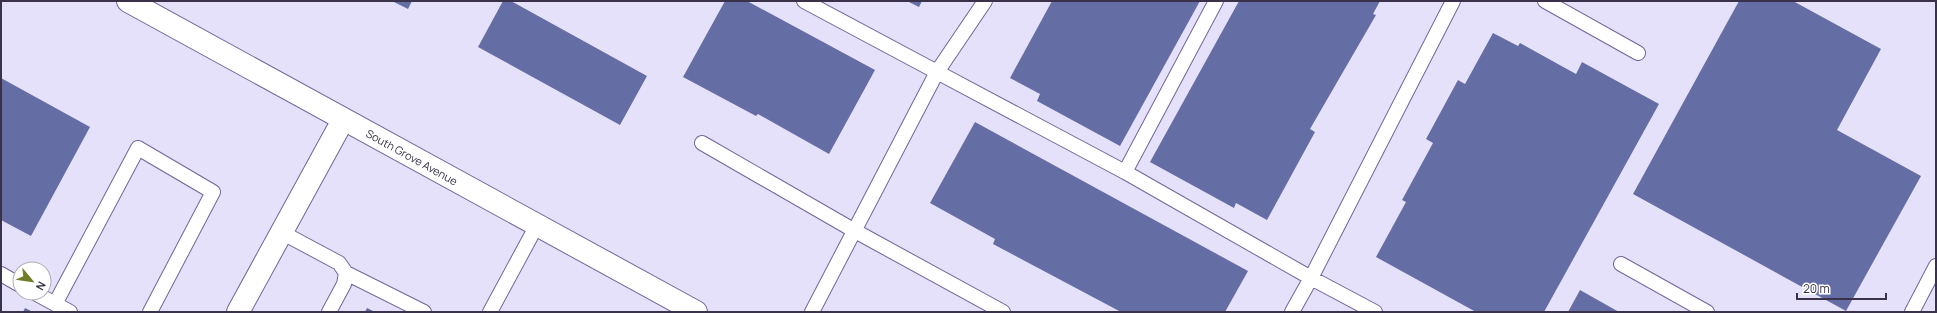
<svg xmlns="http://www.w3.org/2000/svg" width="1937" height="313" viewBox="0 0 1937 313" font-family="Manrope,sans-serif">
<style>
.building{fill:#656ea4}
.lines{fill:none;stroke-linecap:round;stroke-linejoin:round}
.lane-casing{stroke:#73649a;stroke-width:16}
.street-casing{stroke:#73649a;stroke-width:24}
.secondary-casing{stroke:#73649a;stroke-width:24}
.lane{stroke:#fff;stroke-width:14}
.street{stroke:#fff;stroke-width:22}
.secondary{stroke:#fff;stroke-width:22}
.labels{text-anchor:middle;dominant-baseline:central;stroke-width:4;stroke-linejoin:round;paint-order:stroke}
.street-label{font-size:11px;fill:#39324a;stroke:#fff}
</style>
<rect width="100%" height="100%" fill="#e6e1fa"/>
<!-- building -->
<path class="building" d="M 392,1 L 412,1 L 408,9 Z
M 503,1 L 511,1 L 647,76 L 620,125 L 478,47 Z
M 725,1 L 747,1 L 875,70 L 829,154 L 758,114 L 756,116 L 683,77 Z
M 907,1 L 922,1 L 919,7 Z
M 1052,1 L 1200,1 L 1120,146 L 1037,101 L 1040,94 L 1010,78 Z
M 1239,1 L 1380,1 L 1373,14 L 1376,15 L 1310,129 L 1315,132 L 1267,220 L 1236,203 L 1234,208 L 1150,162 Z
M 1739,1 L 1793,1 L 1881,49 L 1837,130 L 1921,176 L 1846,311 L 1633,194 Z
M 1493,33 L 1518,46 L 1520,43 L 1576,74 L 1582,62 L 1659,104 L 1544,312 L 1476,312 L 1376,257 L 1406,202 L 1402,200 L 1433,143 L 1426,139 L 1458,80 L 1465,84 Z
M 1,78 L 90,127 L 31,236 L 1,220 Z
M 975,122 L 1248,271 L 1225,312 L 1121,312 L 993,244 L 995,239 L 930,203 Z
M 1580,290 L 1619,312 L 1568,312 Z
M 25,308 L 33,312 L 23,312 Z
M 367,308 L 375,312 L 365,312 Z"/>
<g class="lines">
<defs>
<path id="lane" d="M 804,1 L 937,72 L 985,1
M 1545,1 L 1638,53
M 702,143 L 855,231 L 1003,312
M 1125,172 L 1216,1
M 281,232 L 339,263 L 346,273 L 344,284 L 329,312
M 1621,264 L 1707,312
M 346,273 L 424,312
M 1,274 L 20,285
M 35,293 L 70,312
M 55,304 L 138,148 L 213,192 L 150,312
M 490,312 L 537,225
M 812,312 L 937,72 L 1125,172 L 1311,278 L 1292,312
M 1375,312 L 1311,278 L 1453,1
M 1912,312 L 1936,266"/>
<path id="street" d="M 238,312 L 343,120"/>
<path id="secondary" d="M 128,1 L 696,312"/>
</defs>
<!-- lane casing -->
<use href="#lane" class="lane-casing"/>
<!-- street casing -->
<use href="#street" class="street-casing"/>
<!-- secondary casing -->
<use href="#secondary" class="secondary-casing"/>
<!-- lane -->
<use href="#lane" class="lane"/>
<!-- street -->
<use href="#street" class="street"/>
<!-- secondary -->
<use href="#secondary" class="secondary"/>
</g>
<g class="labels">
<!-- street labels -->
<g class="street-label">
<text transform="translate(412 157) rotate(29)">South Grove Avenue</text>
</g>
</g>
<!-- border -->
<rect width="1937" height="313" fill="none" stroke="#39324a" stroke-width="4"/>
<!-- north arrow -->
<g transform="translate(32 281) rotate(119)"><circle r="19" fill="#ffffff" stroke="#b0adb7"/>
<path d="M0-3L7 15L0 10L-7 15Z" fill="#717c28"/>
<text y="-6" font-size="11" font-weight="bold" text-anchor="middle" fill="#39324a">N</text>
</g>
<!-- scale -->
<path d="M1797 293v6h89v-6" fill="none" stroke="#39324a" stroke-width="2"/>
<text x="1803" y="293" font-size="12" fill="#39324a" stroke="#ffffff" stroke-width="3" paint-order="stroke">20 m</text>
</svg>
